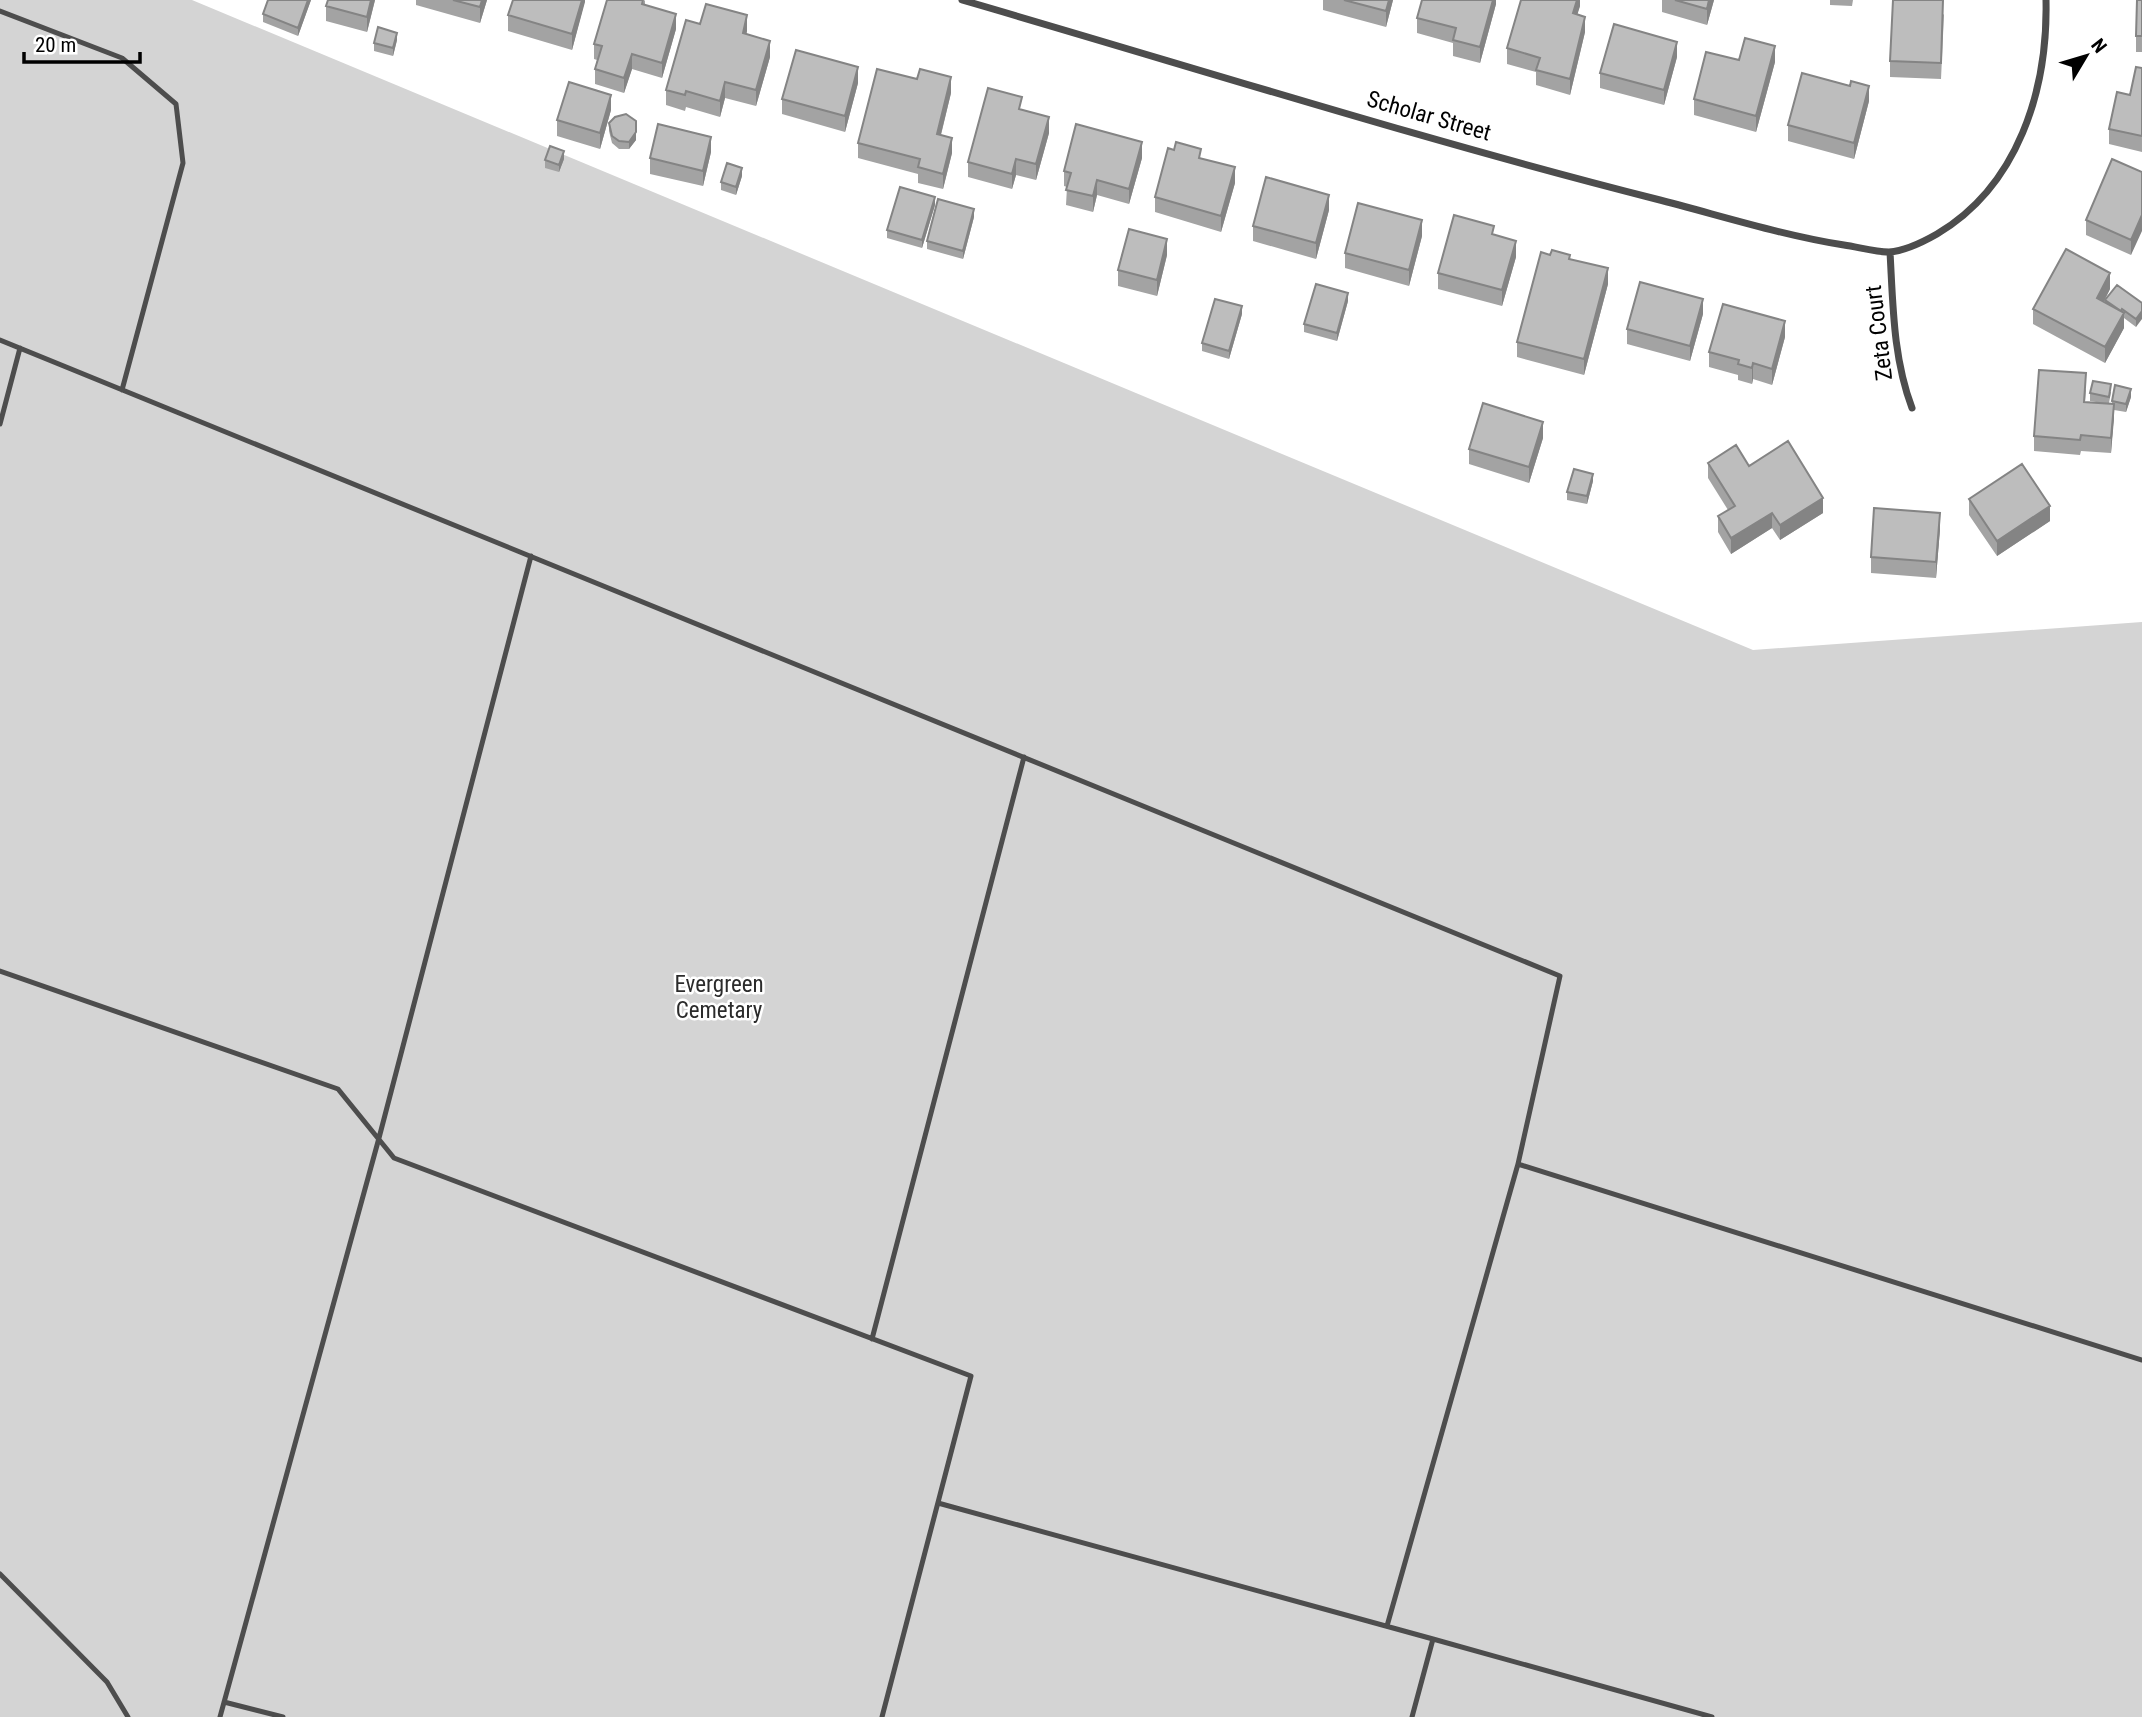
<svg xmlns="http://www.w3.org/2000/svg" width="2142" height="1717" viewBox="0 0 2142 1717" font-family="'Roboto Condensed',sans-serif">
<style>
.green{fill:#d4d4d4}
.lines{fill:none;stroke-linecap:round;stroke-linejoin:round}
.service{stroke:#4d4d4d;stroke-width:5}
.minor{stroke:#4d4d4d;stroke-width:7}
.wall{fill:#a3a3a3}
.shaded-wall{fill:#848484}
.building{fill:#bdbdbd;stroke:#848484;stroke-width:2}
.labels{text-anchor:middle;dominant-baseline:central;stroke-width:5;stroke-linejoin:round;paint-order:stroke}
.street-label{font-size:23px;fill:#000;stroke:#fff}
.park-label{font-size:23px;fill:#2b2b2b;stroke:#fff}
</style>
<rect width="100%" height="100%" fill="#fff"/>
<!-- green -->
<path class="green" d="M 0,0 L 192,0 L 1753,650 L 2142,622 L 2142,1717 L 0,1717 Z"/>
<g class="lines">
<!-- service -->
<path class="service" d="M 0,11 L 122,58 L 176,104 L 183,163 L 122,390
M 0,340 L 1560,976 L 1518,1164
M 0,424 L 20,348
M 0,971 L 338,1089 L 394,1158 L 971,1376 L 882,1717
M 872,1339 L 1024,757
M 938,1503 L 1433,1639 L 1412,1717
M 0,1574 L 107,1682 L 128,1717
M 1387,1626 L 1518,1164 L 2142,1360
M 1433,1639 L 1712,1717
M 224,1702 L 283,1717
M 220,1717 L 379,1138 L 531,556"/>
<!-- minor -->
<path class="minor" d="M 962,0 C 1193,67 1423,140 1656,199 C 1719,215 1781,235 1844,245 C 1858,247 1875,252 1889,252 C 1906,251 1923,242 1937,234 C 2018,186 2048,90 2046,0
M 1890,252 C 1893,304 1893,358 1912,408"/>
</g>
<!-- wall -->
<path class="wall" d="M 268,0 L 311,0 L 298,36 L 263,22 L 263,14 Z
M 328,0 L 375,0 L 367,32 L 326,21 L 326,6 Z
M 416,0 L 487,0 L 480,23 L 416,5 Z
M 585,0 L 572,50 L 508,31 L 508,15 Z
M 645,0 L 645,5 L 676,29 L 662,78 L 632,69 L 624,93 L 595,84 L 595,69 L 597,60 L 594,59 L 594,44 Z
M 1323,0 L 1393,0 L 1386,27 L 1323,10 Z
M 1496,0 L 1496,4 L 1480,63 L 1453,56 L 1453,43 L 1417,33 L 1417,18 Z
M 1580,0 L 1580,6 L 1577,14 L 1585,32 L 1570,95 L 1536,85 L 1536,72 L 1507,64 L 1507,48 Z
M 1662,0 L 1714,0 L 1707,25 L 1662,12 Z
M 1830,0 L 1853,0 L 1852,6 L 1830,5 Z
M 2142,0 L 2142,52 L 2136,52 L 2136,36 Z
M 1944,14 L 1941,79 L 1890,77 L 1890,61 Z
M 700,24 L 747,31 L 746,34 L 770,57 L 756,106 L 725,98 L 720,117 L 686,107 L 685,111 L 666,105 L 666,90 Z
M 397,40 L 393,56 L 374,51 L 374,43 Z
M 1677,57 L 1664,105 L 1600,88 L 1600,73 Z
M 1739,60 L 1775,62 L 1756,132 L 1694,115 L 1694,99 Z
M 2142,68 L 2142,152 L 2109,144 L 2109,129 L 2130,95 Z
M 858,83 L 845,132 L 782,114 L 782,99 Z
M 951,93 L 941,135 L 952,153 L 943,189 L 918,183 L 918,174 L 858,158 L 858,143 Z
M 1869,101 L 1854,159 L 1788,141 L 1788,125 Z
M 611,110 L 600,149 L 557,136 L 557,120 Z
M 1022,110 L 1049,133 L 1036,180 L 1016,175 L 1012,189 L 968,177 L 968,162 Z
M 636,121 L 636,140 L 629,149 L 619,149 L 612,143 L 609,131 L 609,123 Z
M 711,152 L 703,186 L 650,174 L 650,158 Z
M 1142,158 L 1129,204 L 1097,195 L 1093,212 L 1066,205 L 1067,187 L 1064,186 L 1064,171 Z
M 1201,158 L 1235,183 L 1221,232 L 1155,212 L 1155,197 Z
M 564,159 L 559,172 L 545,168 L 545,160 Z
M 2142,172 L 2131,255 L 2086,235 L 2086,220 Z
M 742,176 L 736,195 L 721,190 L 721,182 Z
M 935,205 L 922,248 L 887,238 L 887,230 Z
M 1329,210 L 1316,259 L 1253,241 L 1253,226 Z
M 974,217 L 963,259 L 927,249 L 927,241 Z
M 1494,235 L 1516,257 L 1502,306 L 1438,289 L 1438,273 Z
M 1422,236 L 1409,286 L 1345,268 L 1345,253 Z
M 1167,255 L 1157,296 L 1118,286 L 1118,270 Z
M 1550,255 L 1570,259 L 1608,284 L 1584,375 L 1517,357 L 1517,342 Z
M 2110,289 L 2104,302 L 2105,302 L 2105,300 L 2142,303 L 2136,327 L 2124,318 L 2124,328 L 2105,363 L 2033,324 L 2033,309 Z
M 1348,301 L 1337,341 L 1304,332 L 1304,324 Z
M 1242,314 L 1229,359 L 1202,351 L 1202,343 Z
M 1703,314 L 1690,361 L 1627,344 L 1627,329 Z
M 1785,337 L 1772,385 L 1753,379 L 1752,384 L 1738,380 L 1738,375 L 1709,367 L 1709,352 Z
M 2086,389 L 2085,402 L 2096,402 L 2090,401 L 2090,393 L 2111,392 L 2109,403 L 2112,404 L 2112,401 L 2131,397 L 2126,412 L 2114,410 L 2111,453 L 2081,451 L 2080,455 L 2034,451 L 2034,436 Z
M 1543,438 L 1529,483 L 1469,464 L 1469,449 Z
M 1708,463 L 1749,466 L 1823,513 L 1780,540 L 1772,528 L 1731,554 L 1718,532 L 1718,516 L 1728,510 L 1708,478 Z
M 1593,481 L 1587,504 L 1567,500 L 1567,492 Z
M 1969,499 L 2050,521 L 1997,556 L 1969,515 Z
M 1940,529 L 1936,578 L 1871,573 L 1871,557 Z"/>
<!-- shaded-wall -->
<path class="shaded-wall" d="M 308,0 L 311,0 L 298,36 L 298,28 Z
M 371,0 L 375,0 L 367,32 L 367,17 Z
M 482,0 L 487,0 L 480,23 L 480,7 Z
M 582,0 L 585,0 L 585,2 L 572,50 L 572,34 Z
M 1389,0 L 1393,0 L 1386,27 L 1386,11 Z
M 1493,0 L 1496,0 L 1496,4 L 1480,63 L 1480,47 Z
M 1577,0 L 1580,0 L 1580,6 L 1573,29 L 1573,13 Z
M 1709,0 L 1714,0 L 1707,25 L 1707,9 Z
M 676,14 L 676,29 L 662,78 L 662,63 Z
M 747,15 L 747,31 L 743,49 L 743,33 Z
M 1585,17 L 1585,32 L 1570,95 L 1570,79 Z
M 397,33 L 397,40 L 393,56 L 393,48 Z
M 770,41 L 770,57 L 756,106 L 756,90 Z
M 1677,42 L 1677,57 L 1664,105 L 1664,90 Z
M 1775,46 L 1775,62 L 1756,132 L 1756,116 Z
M 632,54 L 632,69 L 624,93 L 624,78 Z
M 858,67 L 858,83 L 845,132 L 845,116 Z
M 951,77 L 951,93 L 937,150 L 937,134 Z
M 725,82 L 725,98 L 720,117 L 720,101 Z
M 1869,86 L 1869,101 L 1854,159 L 1854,143 Z
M 611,95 L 611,110 L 600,149 L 600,133 Z
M 1049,117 L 1049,133 L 1036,180 L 1036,164 Z
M 636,132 L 636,140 L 629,149 L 629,142 Z
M 711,137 L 711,152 L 703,186 L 703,171 Z
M 952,138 L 952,153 L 943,189 L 943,174 Z
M 1142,142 L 1142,158 L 1129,204 L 1129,189 Z
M 564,151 L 564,159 L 559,172 L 559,165 Z
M 1016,159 L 1016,175 L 1012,189 L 1012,174 Z
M 1235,167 L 1235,183 L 1221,232 L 1221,216 Z
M 742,168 L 742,176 L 736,195 L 736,187 Z
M 1097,180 L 1097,195 L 1093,212 L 1093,196 Z
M 1329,195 L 1329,210 L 1316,259 L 1316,243 Z
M 935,197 L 935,205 L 922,248 L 922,240 Z
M 974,209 L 974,217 L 963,259 L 963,251 Z
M 2142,215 L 2142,231 L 2131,255 L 2131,240 Z
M 1422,220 L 1422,236 L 1409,286 L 1409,270 Z
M 1167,239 L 1167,255 L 1157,296 L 1157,280 Z
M 1516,241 L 1516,257 L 1502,306 L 1502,290 Z
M 1608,268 L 1608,284 L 1584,375 L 1584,359 Z
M 2110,273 L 2110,289 L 2097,314 L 2097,298 Z
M 1348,293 L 1348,301 L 1337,341 L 1337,333 Z
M 1703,299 L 1703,314 L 1690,361 L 1690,346 Z
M 1242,306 L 1242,314 L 1229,359 L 1229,351 Z
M 2122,309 L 2122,316 L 2124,313 L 2124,328 L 2105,363 L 2105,347 L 2120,312 Z
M 2142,311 L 2142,319 L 2136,327 L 2136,319 Z
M 1785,321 L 1785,337 L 1772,385 L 1772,369 Z
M 1753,363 L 1753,379 L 1752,384 L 1752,368 Z
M 2131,389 L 2131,397 L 2126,412 L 2126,404 Z
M 2114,404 L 2114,419 L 2111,453 L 2111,438 Z
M 1543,422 L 1543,438 L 1529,483 L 1529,467 Z
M 1593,474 L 1593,481 L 1587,504 L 1587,496 Z
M 1823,498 L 1823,513 L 1780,540 L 1780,525 Z
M 2050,506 L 2050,521 L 1997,556 L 1997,541 Z
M 1772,513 L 1772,528 L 1731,554 L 1731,538 Z
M 1940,513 L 1940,529 L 1936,578 L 1936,562 Z"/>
<!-- building -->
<path class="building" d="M 268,0 L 308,0 L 298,28 L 263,14 Z
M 328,0 L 371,0 L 367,17 L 326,6 Z
M 453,0 L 482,0 L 480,7 Z
M 513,0 L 582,0 L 572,34 L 508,15 Z
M 607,0 L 643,0 L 642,4 L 676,14 L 662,63 L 632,54 L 624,78 L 595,69 L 602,46 L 594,44 Z
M 1344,0 L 1389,0 L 1386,11 Z
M 1422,0 L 1493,0 L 1480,47 L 1453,40 L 1456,28 L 1417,18 Z
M 1521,0 L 1577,0 L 1573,13 L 1585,17 L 1570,79 L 1536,70 L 1540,58 L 1507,48 Z
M 1675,0 L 1709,0 L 1707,9 Z
M 1893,0 L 1943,0 L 1941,63 L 1890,61 Z
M 2137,0 L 2142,0 L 2142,36 L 2136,36 Z
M 706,4 L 747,15 L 743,33 L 770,41 L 756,90 L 725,82 L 720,101 L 686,91 L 685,95 L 666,90 L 686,20 L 700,24 Z
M 1614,24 L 1677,42 L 1664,90 L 1600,73 Z
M 378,27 L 397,33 L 393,48 L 374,43 Z
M 1745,38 L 1775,46 L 1756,116 L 1694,99 L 1706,52 L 1739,60 Z
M 796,50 L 858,67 L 845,116 L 782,99 Z
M 2136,67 L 2142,68 L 2142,136 L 2109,129 L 2117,92 L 2130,95 Z
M 877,69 L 917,79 L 920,69 L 951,77 L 937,134 L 952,138 L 943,174 L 918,167 L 920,159 L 858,143 Z
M 1802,73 L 1850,86 L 1851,81 L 1869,86 L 1854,143 L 1788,125 Z
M 569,82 L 611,95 L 600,133 L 557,120 Z
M 988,88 L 1022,97 L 1019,109 L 1049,117 L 1036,164 L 1016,159 L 1012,174 L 968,162 Z
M 626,114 L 636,121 L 636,132 L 629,142 L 619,141 L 612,136 L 609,123 L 615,117 Z
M 658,124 L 711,137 L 703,171 L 650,158 Z
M 1076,124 L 1142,142 L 1129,189 L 1097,180 L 1093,196 L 1066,190 L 1071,173 L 1064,171 Z
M 1176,142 L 1201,149 L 1199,158 L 1235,167 L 1221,216 L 1155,197 L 1168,148 L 1174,150 Z
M 550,146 L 564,151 L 559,165 L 545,160 Z
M 2112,159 L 2142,172 L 2142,215 L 2131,240 L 2086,220 Z
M 727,163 L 742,168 L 736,187 L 721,182 Z
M 1266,177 L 1329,195 L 1316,243 L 1253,226 Z
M 900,187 L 935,197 L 922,240 L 887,230 Z
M 938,199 L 974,209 L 963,251 L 927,241 Z
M 1358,203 L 1422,220 L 1409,270 L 1345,253 Z
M 1454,215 L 1494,226 L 1492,234 L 1516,241 L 1502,290 L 1438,273 Z
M 1129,229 L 1167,239 L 1157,280 L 1118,270 Z
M 2066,249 L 2110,273 L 2097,298 L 2124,313 L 2105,347 L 2033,309 Z
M 1552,250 L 1570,255 L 1569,259 L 1608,268 L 1584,359 L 1517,342 L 1541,252 L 1550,255 Z
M 1640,282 L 1703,299 L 1690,346 L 1627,329 Z
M 1316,284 L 1348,293 L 1337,333 L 1304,324 Z
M 2117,285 L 2142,303 L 2142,311 L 2136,319 L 2122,309 L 2121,311 L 2105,300 Z
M 1215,299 L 1242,306 L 1229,351 L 1202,343 Z
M 1723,304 L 1785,321 L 1772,369 L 1753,363 L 1752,368 L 1738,364 L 1739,360 L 1709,352 Z
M 2039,370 L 2086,373 L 2084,402 L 2114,404 L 2111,438 L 2081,435 L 2080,440 L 2034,436 Z
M 2093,381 L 2111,384 L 2109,397 L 2090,393 Z
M 2115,385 L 2131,389 L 2126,404 L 2112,401 Z
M 1483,403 L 1543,422 L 1529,467 L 1469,449 Z
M 1788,441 L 1823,498 L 1780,525 L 1772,513 L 1731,538 L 1718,516 L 1735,506 L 1708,463 L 1736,445 L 1749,466 Z
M 2022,464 L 2050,506 L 1997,541 L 1969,499 Z
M 1574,469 L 1593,474 L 1587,496 L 1567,492 Z
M 1874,508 L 1940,513 L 1936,562 L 1871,557 Z"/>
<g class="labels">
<!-- street labels -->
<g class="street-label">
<text transform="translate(1429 116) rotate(16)">Scholar Street</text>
<text transform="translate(1879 333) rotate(-97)">Zeta Court</text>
</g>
<!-- park labels -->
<g class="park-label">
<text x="719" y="984">Evergreen<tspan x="719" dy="26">Cemetary</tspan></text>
</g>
</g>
<!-- north arrow -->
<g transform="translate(2086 56) rotate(52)" stroke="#ffffff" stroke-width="5" paint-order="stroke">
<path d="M0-5L12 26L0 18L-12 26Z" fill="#000000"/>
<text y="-10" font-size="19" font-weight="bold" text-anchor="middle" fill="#000000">N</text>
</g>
<!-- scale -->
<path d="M24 52v10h116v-10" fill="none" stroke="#000000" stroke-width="3.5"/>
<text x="35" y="52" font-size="21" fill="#000000" stroke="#ffffff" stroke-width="5" paint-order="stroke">20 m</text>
</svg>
